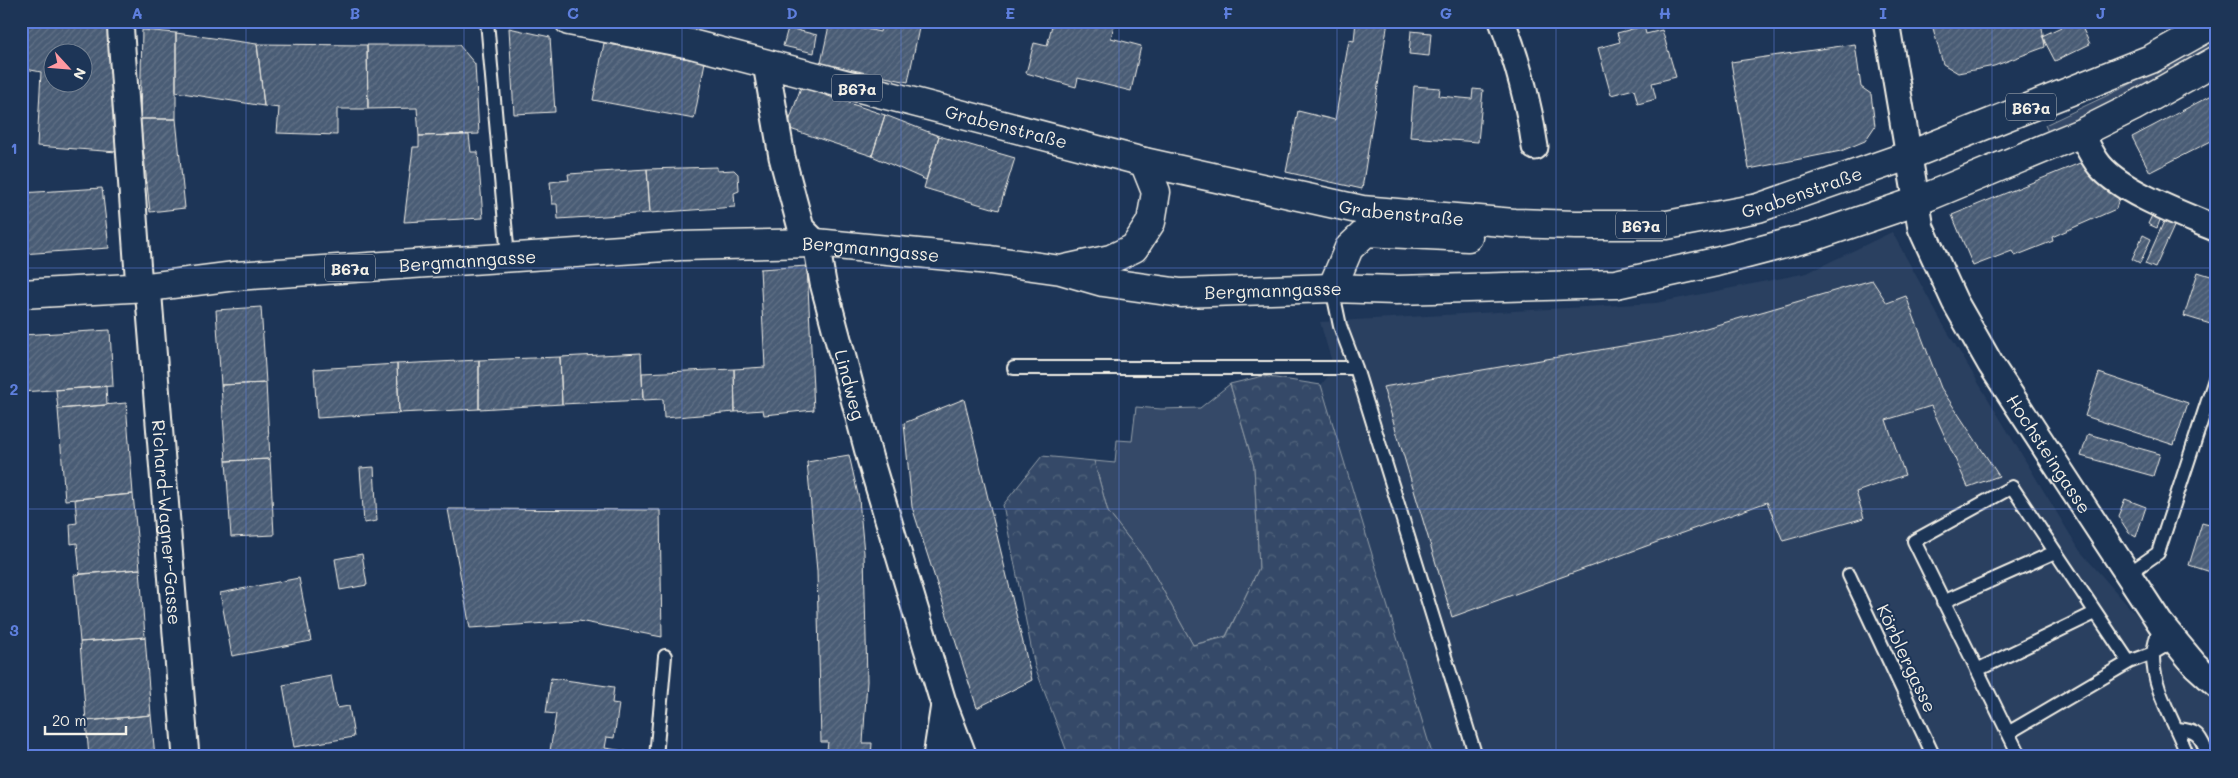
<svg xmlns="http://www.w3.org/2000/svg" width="2238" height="778" viewBox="0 0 2238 778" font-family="Mali,sans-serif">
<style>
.built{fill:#2a4060}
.green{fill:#354a67;stroke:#949ea8}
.forest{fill:url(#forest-crowns);stroke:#949ea8}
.building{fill:url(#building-hatch);stroke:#f4f1e8;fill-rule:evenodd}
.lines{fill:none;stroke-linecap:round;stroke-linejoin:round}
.lane-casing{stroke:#f4f1e8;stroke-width:16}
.street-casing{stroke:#f4f1e8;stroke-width:29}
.primary-casing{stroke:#f4f1e8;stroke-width:31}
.lane{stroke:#1d3557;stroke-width:12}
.street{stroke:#1d3557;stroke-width:25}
.primary{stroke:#1d3557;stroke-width:28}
.grid{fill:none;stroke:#5e7fdd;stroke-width:1;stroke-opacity:0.55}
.labels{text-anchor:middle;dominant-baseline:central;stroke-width:4;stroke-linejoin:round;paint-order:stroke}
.shield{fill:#1d3557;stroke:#b4b9bc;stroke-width:1}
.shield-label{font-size:16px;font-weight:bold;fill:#f4f1e8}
.street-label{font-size:18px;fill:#f4f1e8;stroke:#1d3557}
.neatline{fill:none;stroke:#5e7fdd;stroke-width:2}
.grid-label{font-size:16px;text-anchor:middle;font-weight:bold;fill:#5e7fdd}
</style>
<defs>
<pattern id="forest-crowns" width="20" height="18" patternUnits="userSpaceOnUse" patternTransform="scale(1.25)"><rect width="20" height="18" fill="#354a67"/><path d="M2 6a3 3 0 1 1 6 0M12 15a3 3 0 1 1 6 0" fill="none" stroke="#53657d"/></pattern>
<pattern id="building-hatch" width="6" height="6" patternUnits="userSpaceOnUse" patternTransform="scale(1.25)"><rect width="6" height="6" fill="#485b74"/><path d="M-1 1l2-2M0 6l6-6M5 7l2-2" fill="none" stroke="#637388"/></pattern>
</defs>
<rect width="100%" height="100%" fill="#1d3557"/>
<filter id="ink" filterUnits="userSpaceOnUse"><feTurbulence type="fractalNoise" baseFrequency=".02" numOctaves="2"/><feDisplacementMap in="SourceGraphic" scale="10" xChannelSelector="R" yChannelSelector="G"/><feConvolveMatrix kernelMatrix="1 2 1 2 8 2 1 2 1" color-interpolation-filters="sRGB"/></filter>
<g filter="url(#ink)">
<!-- built -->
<path class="built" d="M 1892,232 L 1941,321 L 2080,551 L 2217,707 L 2217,757 L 1069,757 L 1035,667 L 1003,505 L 1042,456 L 1115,463 L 1117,440 L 1132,441 L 1136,407 L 1161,409 L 1200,408 L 1230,384 L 1263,376 L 1321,385 L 1334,369 L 1320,322 L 1656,303 L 1807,273 Z"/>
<!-- green -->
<path class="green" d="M 2217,37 L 2217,48 L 2128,95 L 2048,132 L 2045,125 L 2125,87 Z
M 1230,384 L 1254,466 L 1259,568 L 1226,636 L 1193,645 L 1148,563 L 1108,512 L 1094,461 L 1115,463 L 1117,440 L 1132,441 L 1136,407 L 1161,409 L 1200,408 Z"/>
<!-- forest -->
<path class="forest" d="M 1263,376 L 1321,385 L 1433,757 L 1069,757 L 1035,667 L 1003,505 L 1042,456 L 1094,461 L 1108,512 L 1148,563 L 1193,645 L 1226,637 L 1259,568 L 1254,466 L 1230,384 Z"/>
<!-- building -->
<path class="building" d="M 21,21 L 76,21 L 108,30 L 117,152 L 37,146 L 41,72 L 21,68 ZM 52,52 L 82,52 L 82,82 L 52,82 Z
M 830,21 L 880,32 L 882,21 L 920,23 L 908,82 L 821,63 Z
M 1053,21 L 1115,21 L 1111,38 L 1141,46 L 1131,91 L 1078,78 L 1076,87 L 1026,73 L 1034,43 L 1047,46 Z
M 1356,21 L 1388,21 L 1362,189 L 1286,172 L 1298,111 L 1335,120 L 1349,40 L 1354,41 Z
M 1931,21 L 2041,21 L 2045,47 L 1994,66 L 1958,73 L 1943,64 Z
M 2074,21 L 2079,21 L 2090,44 L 2055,61 L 2042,36 Z
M 2088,21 L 2106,21 L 2091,29 Z
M 1644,26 L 1646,34 L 1662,30 L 1676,77 L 1652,83 L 1656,99 L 1638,104 L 1634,89 L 1611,95 L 1598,48 L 1620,42 L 1617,33 Z
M 509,28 L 550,37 L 555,112 L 514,114 Z
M 788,28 L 817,35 L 814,53 L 783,46 Z
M 142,30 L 176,33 L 176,119 L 140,119 Z
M 1411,31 L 1431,33 L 1429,56 L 1409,54 Z
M 176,33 L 257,44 L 264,106 L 176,92 Z
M 604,43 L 705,62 L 694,119 L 593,100 Z
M 257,44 L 367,45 L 368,109 L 337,109 L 337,135 L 277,133 L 279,108 L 264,106 Z
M 1855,44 L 1861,87 L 1871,94 L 1875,126 L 1865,141 L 1841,151 L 1749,169 L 1731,62 Z
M 367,45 L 459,45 L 475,64 L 479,134 L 419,136 L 417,108 L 368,109 Z
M 1414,86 L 1440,88 L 1439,96 L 1472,99 L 1473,89 L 1483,90 L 1478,142 L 1410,137 Z
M 801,87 L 885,115 L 872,156 L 787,128 Z
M 2212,95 L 2217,104 L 2217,138 L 2150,172 L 2132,137 Z
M 885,115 L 939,136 L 926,180 L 872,156 Z
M 140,119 L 176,119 L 185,208 L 150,212 Z
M 469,135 L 471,152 L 478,152 L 483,218 L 404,222 L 413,147 L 419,147 L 419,136 Z
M 939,136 L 1015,158 L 999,210 L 924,188 Z
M 2080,163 L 2120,194 L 2116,209 L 2052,237 L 2053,241 L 2015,256 L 2012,251 L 1973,266 L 1952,215 Z
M 717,167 L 717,171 L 734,170 L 738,174 L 739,191 L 734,193 L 735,207 L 650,213 L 647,169 Z
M 647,169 L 650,213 L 558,219 L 557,204 L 552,204 L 550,182 L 569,180 L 568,174 Z
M 102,188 L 109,248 L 21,254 L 21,193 Z
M 2154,211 L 2162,215 L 2157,228 L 2148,224 Z
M 2166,217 L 2176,222 L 2155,268 L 2145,264 Z
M 2143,235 L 2151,239 L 2140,263 L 2132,259 Z
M 807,266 L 814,410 L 764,415 L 763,410 L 735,412 L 734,369 L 765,367 L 760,269 Z
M 2198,272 L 2217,278 L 2217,326 L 2184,316 Z
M 1872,280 L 1887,303 L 1906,296 L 1941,388 L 1999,476 L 1968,487 L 1931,406 L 1886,420 L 1905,475 L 1856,492 L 1864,518 L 1783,541 L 1767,502 L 1452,617 L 1383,387 L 1675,337 Z
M 261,307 L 266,383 L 221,385 L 216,310 Z
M 110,330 L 113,386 L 21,392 L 21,335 Z
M 641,353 L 643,400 L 562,404 L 560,357 Z
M 560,357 L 562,404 L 479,409 L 479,360 Z
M 479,360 L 479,409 L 399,413 L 397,364 Z
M 397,364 L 399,413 L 317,418 L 314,369 Z
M 734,369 L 735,412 L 664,418 L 663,399 L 643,400 L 642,373 Z
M 2099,373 L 2188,403 L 2174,445 L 2085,416 Z
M 266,383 L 270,459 L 226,461 L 221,385 Z
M 106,386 L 107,405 L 58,409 L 56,390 Z
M 964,399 L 1032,680 L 977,708 L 912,507 L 904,423 Z
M 126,403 L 133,494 L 65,500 L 58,409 Z
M 2088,434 L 2160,454 L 2153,476 L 2081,456 Z
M 849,455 L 859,499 L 864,553 L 867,681 L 863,743 L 872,743 L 871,757 L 826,757 L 828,742 L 821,742 L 817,571 L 807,462 Z
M 270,459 L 274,535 L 231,537 L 226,461 Z
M 374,467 L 377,521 L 364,523 L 360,468 Z
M 133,494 L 140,569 L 80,574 L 77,543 L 71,544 L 70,524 L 77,523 L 75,499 Z
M 2125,499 L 2146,507 L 2136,537 L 2129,533 L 2118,516 Z
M 448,509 L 660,510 L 662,637 L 579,621 L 470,628 Z
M 2202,523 L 2217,527 L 2217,574 L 2189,565 Z
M 362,554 L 367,585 L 340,590 L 335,559 Z
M 140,569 L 145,637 L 80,642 L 74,575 Z
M 299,578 L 311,641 L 232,656 L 220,593 Z
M 145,637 L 151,715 L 86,721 L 80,642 Z
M 331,676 L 337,708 L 349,706 L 354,737 L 294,747 L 283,685 Z
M 551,678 L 614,687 L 612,703 L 619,704 L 614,738 L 607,737 L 605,748 L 630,752 L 629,757 L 549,757 L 556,714 L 546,713 Z
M 151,715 L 155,757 L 89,757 L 86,721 Z"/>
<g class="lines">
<defs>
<path id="lane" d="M 487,21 L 508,257
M 1332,288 L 1340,326 L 1356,368 L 1476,757
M 1014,368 L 1356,368
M 2128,574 L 2158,553 L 2217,373
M 1849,575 L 1934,757
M 1943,602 L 2055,552
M 2160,623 C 2158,633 2154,644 2153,654 C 2152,690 2176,723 2188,757
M 1977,670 L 2095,613
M 2178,729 C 2201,731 2200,738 2209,757
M 2008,733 L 2129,662
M 656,757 L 665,656
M 2020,757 L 1914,541 L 2012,487 L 2129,662 L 2153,653 L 2175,640"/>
<g id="street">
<path d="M 120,21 L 139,287"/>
<path d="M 1502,21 C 1518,62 1529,104 1535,147"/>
<path id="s1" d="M 1886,21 L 1921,228 L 1955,302 L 1991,365 L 2160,623 L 2195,665 L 2217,685"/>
<path id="s2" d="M 766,64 L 782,157 L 801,228 L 816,243 L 823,283 L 870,459 L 944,705 L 964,757"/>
<path d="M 2081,133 C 2087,144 2092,157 2100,166 C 2123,193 2184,215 2217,229"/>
<path id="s3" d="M 148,287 L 186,757"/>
<path d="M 936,757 L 944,705"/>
</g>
<g id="primary">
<path id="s4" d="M 569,21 L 691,44 L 1144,162 L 1362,210 L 1514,223 L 1576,225 L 1667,225 L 1758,208 L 1910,155 L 2151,59 L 2217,22"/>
<path d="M 1065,269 L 1111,259 L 1134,248 L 1151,222 L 1156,192 L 1144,162"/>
<path d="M 1332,288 L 1349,248 L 1366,232 L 1468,237"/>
<path id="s5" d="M 21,294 L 148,287 L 235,276 L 680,246 L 816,243 L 990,260 L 1061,270 L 1103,282 L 1181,293 L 1332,288 L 1396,290 L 1616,284 L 1716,262 L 1815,236 L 1915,202 L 2081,133 L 2133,107 L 2217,60"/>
</g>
</defs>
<!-- lane casing -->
<use href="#lane" class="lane-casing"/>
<!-- street casing -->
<use href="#street" class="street-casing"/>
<!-- primary casing -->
<use href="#primary" class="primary-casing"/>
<!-- lane -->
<use href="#lane" class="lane"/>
<!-- street -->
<use href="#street" class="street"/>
<!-- primary -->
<use href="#primary" class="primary"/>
</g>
</g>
<!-- grid -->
<path class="grid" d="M 246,21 L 246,757M 464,21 L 464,757M 682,21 L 682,757M 901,21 L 901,757M 1119,21 L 1119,757M 1337,21 L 1337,757M 1556,21 L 1556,757M 1774,21 L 1774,757M 1992,21 L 1992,757M 21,268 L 2217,268M 21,509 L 2217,509"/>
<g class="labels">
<!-- shield labels -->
<g class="shield">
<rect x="832" y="74.5" width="50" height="27" rx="4"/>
<rect x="2006" y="93.5" width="50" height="27" rx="4"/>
<rect x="1616" y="211.5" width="50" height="27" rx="4"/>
<rect x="325" y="254.5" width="50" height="27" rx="4"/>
</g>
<g class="shield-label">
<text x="857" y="88">B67a</text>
<text x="2031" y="107">B67a</text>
<text x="1641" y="225">B67a</text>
<text x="350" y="268">B67a</text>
</g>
<!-- street labels -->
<g class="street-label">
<text stroke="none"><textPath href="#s4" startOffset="450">Grabenstraße</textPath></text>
<text stroke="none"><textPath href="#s4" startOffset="1260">Grabenstraße</textPath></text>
<text stroke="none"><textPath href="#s4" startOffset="855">Grabenstraße</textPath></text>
<text stroke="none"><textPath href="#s5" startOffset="852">Bergmanngasse</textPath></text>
<text stroke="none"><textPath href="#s5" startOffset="448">Bergmanngasse</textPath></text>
<text stroke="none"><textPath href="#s5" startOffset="1258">Bergmanngasse</textPath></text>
<text stroke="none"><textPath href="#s2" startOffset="335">Lindweg</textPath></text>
<text stroke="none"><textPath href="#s1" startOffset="470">Hochsteingasse</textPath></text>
<text stroke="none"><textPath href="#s3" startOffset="236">Richard-Wagner-Gasse</textPath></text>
<text transform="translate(1907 658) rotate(65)">Körblergasse</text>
</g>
</g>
<!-- margin -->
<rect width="2238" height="778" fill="none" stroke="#1d3557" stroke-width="55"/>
<!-- north arrow -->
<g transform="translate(68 68) rotate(116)"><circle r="24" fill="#1d3557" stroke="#738091"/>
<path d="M0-4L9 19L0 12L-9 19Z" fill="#ff9aa2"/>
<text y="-8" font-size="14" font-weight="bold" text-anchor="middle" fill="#f4f1e8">N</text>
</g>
<!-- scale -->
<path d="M45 726v8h81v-8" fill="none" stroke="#f4f1e8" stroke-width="2.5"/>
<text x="52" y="726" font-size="15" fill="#f4f1e8" stroke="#1d3557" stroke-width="4" paint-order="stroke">20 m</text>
<rect x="28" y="28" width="2182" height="722" class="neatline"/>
<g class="grid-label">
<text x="137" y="19">A</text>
<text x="355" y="19">B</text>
<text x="573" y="19">C</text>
<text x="792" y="19">D</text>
<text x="1010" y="19">E</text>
<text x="1228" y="19">F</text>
<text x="1446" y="19">G</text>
<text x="1665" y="19">H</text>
<text x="1883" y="19">I</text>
<text x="2101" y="19">J</text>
<text x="14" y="154">1</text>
<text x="14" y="395">2</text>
<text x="14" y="636">3</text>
</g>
</svg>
